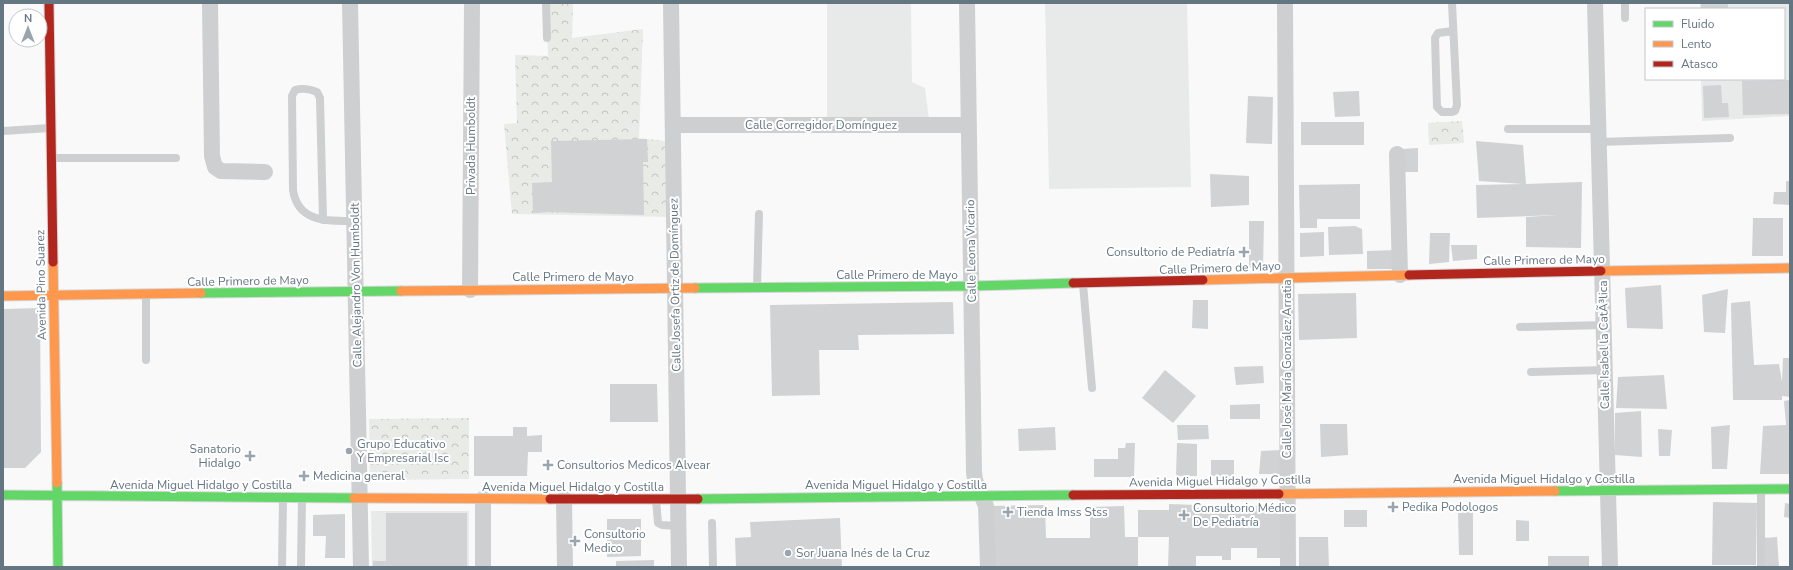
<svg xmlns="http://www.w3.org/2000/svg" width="1793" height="570" viewBox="0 0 1793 570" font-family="'Nunito Sans',sans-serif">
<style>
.built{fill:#e8e9e9}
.park{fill:url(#park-crowns)}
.building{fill:#d0d2d3}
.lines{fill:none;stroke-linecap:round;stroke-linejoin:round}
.fast-casing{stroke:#d5d6d7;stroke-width:11}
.slow-casing{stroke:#d5d6d7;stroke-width:11}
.jam-casing{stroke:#d5d6d7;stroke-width:11}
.lane{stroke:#cecfd0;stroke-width:8}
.street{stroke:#cecfd0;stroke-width:16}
.fast{stroke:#63d668;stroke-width:9}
.slow{stroke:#ff974d;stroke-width:9}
.jam{stroke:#b3261e;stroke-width:9}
.poi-dot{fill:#99a4ac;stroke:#fff;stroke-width:1.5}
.labels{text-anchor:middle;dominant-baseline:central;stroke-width:4;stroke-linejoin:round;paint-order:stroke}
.street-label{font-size:12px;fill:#657683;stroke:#fff}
.poi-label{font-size:12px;fill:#657683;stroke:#fff;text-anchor:start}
</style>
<defs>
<pattern id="park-crowns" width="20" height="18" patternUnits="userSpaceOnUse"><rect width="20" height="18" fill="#e8ebe6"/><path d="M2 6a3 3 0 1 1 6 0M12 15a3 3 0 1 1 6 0" fill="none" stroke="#c0c3c0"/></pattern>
</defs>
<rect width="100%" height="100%" fill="#f9f9f9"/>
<!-- built -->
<path class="built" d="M 827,3 L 911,3 L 912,82 L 925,88 L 929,119 L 827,119 Z
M 1045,3 L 1187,3 L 1191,187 L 1049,189 Z
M 1700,3 L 1790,3 L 1790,116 L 1702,121 L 1701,79 L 1784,79 L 1784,9 L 1700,9 Z
M 371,511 L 469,511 L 469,567 L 372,567 Z"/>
<!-- park -->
<path class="park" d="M 546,3 L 573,3 L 572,38 L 643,29 L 639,138 L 673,142 L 674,217 L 512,214 L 504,124 L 517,123 L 515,55 L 548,56 Z
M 1462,121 L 1464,143 L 1429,145 L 1428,123 Z
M 469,418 L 469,479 L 370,480 L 369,419 Z"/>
<!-- building -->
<path class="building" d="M 1701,3 L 1728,3 L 1728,9 L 1701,9 Z
M 1790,80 L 1790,114 L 1743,115 L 1742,81 Z
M 1721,85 L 1722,103 L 1728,103 L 1729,117 L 1704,118 L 1703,86 Z
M 1359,91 L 1360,116 L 1335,117 L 1333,92 Z
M 1248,96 L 1273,97 L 1272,144 L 1246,143 Z
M 1301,122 L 1364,122 L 1364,145 L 1301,145 Z
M 647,139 L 648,162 L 643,162 L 644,215 L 552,212 L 533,213 L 532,183 L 552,182 L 551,141 Z
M 1476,141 L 1523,145 L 1526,184 L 1582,182 L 1581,248 L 1526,247 L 1526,217 L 1557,215 L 1477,218 L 1476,185 L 1523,184 L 1479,181 Z
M 1418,148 L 1418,172 L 1401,172 L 1402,149 Z
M 1210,174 L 1249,176 L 1249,205 L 1211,207 Z
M 1786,181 L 1790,181 L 1790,205 L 1773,204 L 1774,192 L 1786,192 Z
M 1360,184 L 1360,219 L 1317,219 L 1317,228 L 1300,228 L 1299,185 Z
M 1753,218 L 1783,218 L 1783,256 L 1752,256 Z
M 1249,221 L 1264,221 L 1263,268 L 1249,268 Z
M 1355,226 L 1362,229 L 1363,254 L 1329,255 L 1328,227 Z
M 1324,232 L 1324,256 L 1300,257 L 1300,233 Z
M 1430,233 L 1450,233 L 1449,262 L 1429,264 Z
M 1451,245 L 1477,245 L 1477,259 L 1453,261 Z
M 1397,250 L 1397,269 L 1367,269 L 1367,251 Z
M 1661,285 L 1663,329 L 1627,328 L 1625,288 Z
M 1728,289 L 1725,333 L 1704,332 L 1702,295 Z
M 1356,293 L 1357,338 L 1299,340 L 1298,294 Z
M 1193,300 L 1208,300 L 1208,329 L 1192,328 Z
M 1750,301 L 1754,365 L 1779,364 L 1782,382 L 1783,358 L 1790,358 L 1790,397 L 1782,396 L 1782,400 L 1733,400 L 1731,303 Z
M 953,302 L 954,334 L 858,335 L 859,350 L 819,350 L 820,395 L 772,396 L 770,305 Z
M 40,308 L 41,452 L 25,468 L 3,468 L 3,309 Z
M 1263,366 L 1264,383 L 1236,385 L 1234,367 Z
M 1165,370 L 1196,396 L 1173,423 L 1142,398 Z
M 1664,375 L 1667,409 L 1616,408 L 1618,377 Z
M 610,384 L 657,384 L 658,422 L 610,422 Z
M 1790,400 L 1790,474 L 1760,474 L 1763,426 L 1786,425 L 1784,401 Z
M 1260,404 L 1260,419 L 1230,419 L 1230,405 Z
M 1641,411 L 1642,457 L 1615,455 L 1615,413 Z
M 1320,424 L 1347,424 L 1348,455 L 1321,457 Z
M 1177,425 L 1208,425 L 1209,439 L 1178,440 Z
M 1730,425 L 1727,469 L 1712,469 L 1711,427 Z
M 513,427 L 527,427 L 527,436 L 542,435 L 542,452 L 528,452 L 527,476 L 474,476 L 474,436 L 513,436 Z
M 1055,427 L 1056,450 L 1019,451 L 1018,429 Z
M 1658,429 L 1672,430 L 1670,456 L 1659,456 Z
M 1126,443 L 1135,443 L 1134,477 L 1094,477 L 1094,459 L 1118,459 L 1118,448 L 1125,448 Z
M 1177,443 L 1197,444 L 1197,476 L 1176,476 Z
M 1282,450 L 1284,474 L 1259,474 L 1261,451 Z
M 1211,460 L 1234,460 L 1234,476 L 1211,476 Z
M 1713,502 L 1757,503 L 1756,565 L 1712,565 Z
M 1785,503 L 1790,504 L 1790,518 L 1784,517 Z
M 1169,504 L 1197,505 L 1197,508 L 1222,509 L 1222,505 L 1286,507 L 1286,558 L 1257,558 L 1257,548 L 1231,548 L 1231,560 L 1222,560 L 1222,556 L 1196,556 L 1196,567 L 1168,567 L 1169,537 L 1138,537 L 1138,510 L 1169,510 Z
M 1045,505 L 1046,538 L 1090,538 L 1090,507 L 1124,506 L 1125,537 L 1138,537 L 1138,567 L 994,567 L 992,506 Z
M 1344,510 L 1367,510 L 1367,527 L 1344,527 Z
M 1473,510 L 1473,555 L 1459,555 L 1458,511 Z
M 386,513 L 467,513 L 467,567 L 373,567 L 373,561 L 386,561 Z
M 345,514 L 345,558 L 325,558 L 326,536 L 313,536 L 313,515 Z
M 840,518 L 842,567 L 736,567 L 735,538 L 751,537 L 750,522 Z
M 607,519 L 641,519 L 641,556 L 607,557 Z
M 1516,520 L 1529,521 L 1529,541 L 1516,541 Z
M 1299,537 L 1328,537 L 1329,567 L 1299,567 Z
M 1777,537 L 1779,567 L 1765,567 L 1763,538 Z
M 1548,556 L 1589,556 L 1589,567 L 1548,567 Z
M 654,560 L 654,567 L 616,567 L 616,561 Z"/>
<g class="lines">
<defs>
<path id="fast" d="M 695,288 L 972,286 L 1073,283
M 201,293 L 401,291
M 57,483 L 58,567
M 1555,491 L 1790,489
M 3,495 L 354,498
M 698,499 L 1073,495"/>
<path id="slow" d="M 53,262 L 57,483
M 1601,271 L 1790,268
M 1203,280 L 1409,275
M 401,291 L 695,288
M 3,296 L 201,293
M 1279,494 L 1555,491
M 354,498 L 550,499"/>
<path id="jam" d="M 49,3 L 53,262
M 1409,275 L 1601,271
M 1073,283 L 1203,280
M 1073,495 L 1279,494
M 550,499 L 698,499"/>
</defs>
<!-- fast casing -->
<use href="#fast" class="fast-casing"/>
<!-- slow casing -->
<use href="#slow" class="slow-casing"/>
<!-- jam casing -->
<use href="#jam" class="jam-casing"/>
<!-- lane -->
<path class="lane" d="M 546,3 L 547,38
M 1452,3 L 1457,105 L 1455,111 L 1452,112 L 1442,112 L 1437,107 L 1435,38 L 1438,33 L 1453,31
M 1625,3 L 1625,18
M 1508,129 L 1598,129
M 3,131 L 50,128
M 1598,142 L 1730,138
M 53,158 L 176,158
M 323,220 L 320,98 L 317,92 C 311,89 302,88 295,90 L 292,96 L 293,190 C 298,223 328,221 355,221
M 1083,284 L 1092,388
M 757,287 L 759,214
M 146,295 L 146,360
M 1520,327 L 1604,325
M 1531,372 L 1605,370
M 656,500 L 658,523 L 662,525 L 678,526
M 712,523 L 713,567
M 282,567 L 283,498
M 301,567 L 302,499
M 1761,567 L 1761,490"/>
<!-- street -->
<path class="street" d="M 210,3 L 212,156 L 215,167 L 221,171 L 265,172
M 350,3 L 361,567
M 671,3 L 679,567
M 967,3 L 974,472 L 975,480 L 986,506 L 988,567
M 1285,3 L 1288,567
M 1595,3 L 1610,567
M 673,125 L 969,125
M 1397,154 L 1400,275
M 470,290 L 472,3
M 483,499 L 483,567
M 564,499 L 565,567"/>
<!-- fast -->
<use href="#fast" class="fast"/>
<!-- slow -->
<use href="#slow" class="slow"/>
<!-- jam -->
<use href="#jam" class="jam"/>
</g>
<!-- markers -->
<g class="poi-dot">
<path d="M1242 246h4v4h4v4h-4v4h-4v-4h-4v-4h4z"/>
<circle cx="349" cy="451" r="4"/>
<path d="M248 450h4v4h4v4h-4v4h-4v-4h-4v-4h4z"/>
<path d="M546 459h4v4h4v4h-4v4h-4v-4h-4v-4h4z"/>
<path d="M302 470h4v4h4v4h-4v4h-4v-4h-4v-4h4z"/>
<path d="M1391 501h4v4h4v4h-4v4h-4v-4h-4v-4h4z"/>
<path d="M1006 506h4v4h4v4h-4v4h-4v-4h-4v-4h4z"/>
<path d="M1182 509h4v4h4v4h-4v4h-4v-4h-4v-4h4z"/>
<path d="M573 535h4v4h4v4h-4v4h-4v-4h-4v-4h4z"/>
<circle cx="788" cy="553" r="4"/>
</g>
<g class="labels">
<!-- street labels -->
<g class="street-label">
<text x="821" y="125">Calle Corregidor Domínguez</text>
<text transform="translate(471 146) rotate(-90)">Privada Humboldt</text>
<text transform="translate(971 251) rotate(-91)">Calle Leona Vicario</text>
<text transform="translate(1544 260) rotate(-1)">Calle Primero de Mayo</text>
<text transform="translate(1220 268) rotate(-2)">Calle Primero de Mayo</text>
<text x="897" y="275">Calle Primero de Mayo</text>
<text x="573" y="277">Calle Primero de Mayo</text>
<text transform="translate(248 281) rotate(-1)">Calle Primero de Mayo</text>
<text transform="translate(41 285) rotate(-91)">Avenida Pino Suarez</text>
<text transform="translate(356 285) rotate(-91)">Calle Alejandro Von Humboldt</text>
<text transform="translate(675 285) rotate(-91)">Calle Josefa Ortiz de Domínguez</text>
<text transform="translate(1604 345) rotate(-91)">Calle Isabel la CatÃ³lica</text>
<text transform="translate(1287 369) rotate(-90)">Calle José María González Arratia</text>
<text x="1544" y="479">Avenida Miguel Hidalgo y Costilla</text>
<text transform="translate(1220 481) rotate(-1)">Avenida Miguel Hidalgo y Costilla</text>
<text x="201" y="485">Avenida Miguel Hidalgo y Costilla</text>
<text x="896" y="485">Avenida Miguel Hidalgo y Costilla</text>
<text x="573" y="487">Avenida Miguel Hidalgo y Costilla</text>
</g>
<!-- poi labels -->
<g class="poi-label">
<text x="1235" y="252" text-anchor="end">Consultorio de Pediatría</text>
<text x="357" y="444">Grupo Educativo<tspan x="357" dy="14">Y Empresarial Isc</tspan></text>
<text x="241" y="449" text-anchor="end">Sanatorio<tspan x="241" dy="14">Hidalgo</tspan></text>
<text x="557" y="465">Consultorios Medicos Alvear</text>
<text x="313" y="476">Medicina general</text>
<text x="1402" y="507">Pedika Podologos</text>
<text x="1193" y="508">Consultorio Médico<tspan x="1193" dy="14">De Pediatría</tspan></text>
<text x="1017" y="512">Tienda Imss Stss</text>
<text x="584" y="534">Consultorio<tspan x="584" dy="14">Medico</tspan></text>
<text x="796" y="553">Sor Juana Inés de la Cruz</text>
</g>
</g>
<!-- border -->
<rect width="1793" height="570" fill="none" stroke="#657683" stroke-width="8"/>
<!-- legend -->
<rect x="1645" y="8" width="140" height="72" fill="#ffffff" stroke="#c1c8cd"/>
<rect x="1653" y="21" width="20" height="6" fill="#63d668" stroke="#c1c8cd"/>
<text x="1681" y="28" font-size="12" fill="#657683">Fluido</text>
<rect x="1653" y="41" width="20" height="6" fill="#ff974d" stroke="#c1c8cd"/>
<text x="1681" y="48" font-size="12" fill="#657683">Lento</text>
<rect x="1653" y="61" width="20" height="6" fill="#b3261e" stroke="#c1c8cd"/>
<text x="1681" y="68" font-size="12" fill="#657683">Atasco</text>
<!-- north arrow -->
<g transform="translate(28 28)"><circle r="19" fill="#ffffff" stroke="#c1c8cd"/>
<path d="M0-3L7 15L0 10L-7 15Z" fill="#99a4ac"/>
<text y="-6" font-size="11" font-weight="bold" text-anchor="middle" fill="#657683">N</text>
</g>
</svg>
